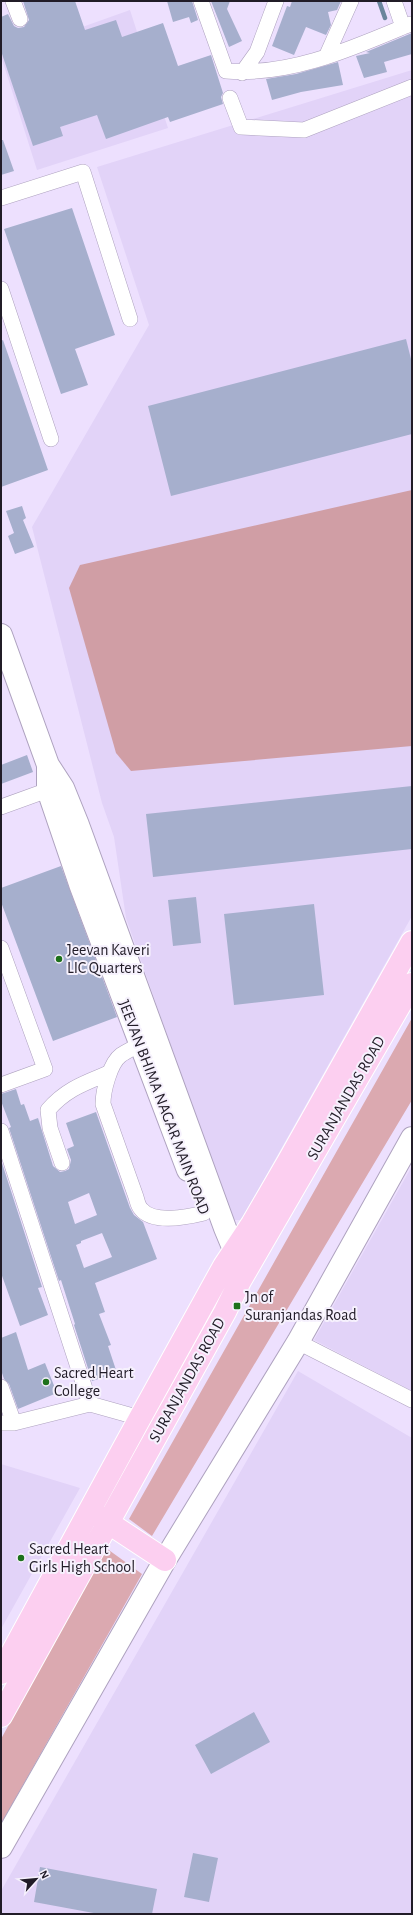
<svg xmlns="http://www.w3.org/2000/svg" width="413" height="1915" viewBox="0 0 413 1915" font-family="'Alegreya Sans',sans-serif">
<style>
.built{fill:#e2d3f8}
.green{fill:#dba9b0}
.forest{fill:#d09ea5}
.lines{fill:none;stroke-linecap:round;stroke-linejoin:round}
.stream{stroke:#6a859c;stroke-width:4.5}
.building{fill:#a6afcd;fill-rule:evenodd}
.street-casing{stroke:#aea2bf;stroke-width:16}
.secondary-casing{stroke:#aea2bf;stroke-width:24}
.primary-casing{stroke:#fff;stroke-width:24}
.street{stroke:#fff;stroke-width:15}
.secondary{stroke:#fff;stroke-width:22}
.primary{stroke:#fccff0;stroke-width:22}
.poi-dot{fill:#1d711b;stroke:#f6f1fd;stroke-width:1.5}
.labels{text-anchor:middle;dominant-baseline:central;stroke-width:4;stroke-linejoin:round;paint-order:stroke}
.poi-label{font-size:16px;fill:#211c27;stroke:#f6f1fd;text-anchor:start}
.street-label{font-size:16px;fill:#211c27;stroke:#f6f1fd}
</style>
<rect width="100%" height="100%" fill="#ede0fe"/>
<!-- built -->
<path class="built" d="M 130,10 L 168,128 L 37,170 L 1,56 Z
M 412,70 L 412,916 L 241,1220 L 232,1220 L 126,918 L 114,837 L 102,803 L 32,527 L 149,325 L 97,167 Z
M 412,1166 L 412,1391 L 314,1340 Z
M 298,1371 L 412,1438 L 412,1914 L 1,1914 L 1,1891 Z
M 1,1464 L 80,1488 L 1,1629 Z"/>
<!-- green -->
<path class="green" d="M 412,1018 L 412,1100 L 152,1536 L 129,1519 Z
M 106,1548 L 142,1574 L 1,1824 L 1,1739 Z"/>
<!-- forest -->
<path class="forest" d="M 412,490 L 412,746 L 131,771 L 116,753 L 69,588 L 80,565 Z"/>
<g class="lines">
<!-- stream -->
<path class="stream" d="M 379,1 L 385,18"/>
</g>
<!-- building -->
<path class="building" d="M 23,1 L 75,1 L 85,30 L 116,20 L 122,37 L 163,23 L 178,66 L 211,55 L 223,93 L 221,97 L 223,104 L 170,122 L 168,117 L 106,139 L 97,115 L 60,127 L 63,136 L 33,146 L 1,51 L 1,17 L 8,14 L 14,26 L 18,28 L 24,27 L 29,20 Z
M 167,1 L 192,1 L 198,20 L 191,23 L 189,17 L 173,22 Z
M 211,1 L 230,1 L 227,9 L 242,41 L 229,47 Z
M 292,1 L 341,1 L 337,10 L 328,12 L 331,25 L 326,35 L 306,27 L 294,55 L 272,46 L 287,6 L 290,7 Z
M 412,33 L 412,54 L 384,62 L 387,72 L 364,78 L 356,56 L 370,53 L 366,52 Z
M 338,62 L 343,85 L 301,92 L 272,100 L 266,79 L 296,74 Z
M 1,140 L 3,140 L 14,171 L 1,175 Z
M 72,208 L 115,335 L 75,349 L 88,385 L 61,394 L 4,229 Z
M 406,339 L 412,363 L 412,434 L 171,496 L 148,406 Z
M 3,340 L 48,470 L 1,487 L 1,341 Z
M 22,506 L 26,518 L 23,520 L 34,547 L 15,554 L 8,536 L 14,533 L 6,511 Z
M 27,755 L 33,772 L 1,784 L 1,765 Z
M 412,786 L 412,849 L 153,877 L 146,814 Z
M 61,866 L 117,1017 L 53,1041 L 1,902 L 1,888 Z
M 196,897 L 201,943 L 173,946 L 168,900 Z
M 314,904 L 324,995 L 234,1005 L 224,914 Z
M 16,1089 L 21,1105 L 24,1104 L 30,1121 L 38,1118 L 53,1166 L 60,1172 L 65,1171 L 69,1169 L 71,1160 L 67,1149 L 74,1146 L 66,1123 L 96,1112 L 130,1208 L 134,1215 L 143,1222 L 157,1259 L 95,1283 L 105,1312 L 99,1314 L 111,1345 L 108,1346 L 117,1373 L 92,1381 L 74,1325 L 75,1324 L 61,1280 L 59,1281 L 9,1128 L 11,1127 L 1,1101 L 1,1094 ZM 89,1193 L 97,1215 L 75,1224 L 68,1202 ZM 102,1233 L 112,1257 L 84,1268 L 76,1245 L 81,1243 L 81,1241 Z
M 1,1160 L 42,1287 L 38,1288 L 48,1315 L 20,1326 L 1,1273 Z
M 16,1332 L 28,1370 L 45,1363 L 57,1393 L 18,1409 L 9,1384 L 4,1379 L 1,1370 L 1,1338 Z
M 254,1712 L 270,1742 L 211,1774 L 195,1745 Z
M 193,1853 L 218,1858 L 209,1902 L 184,1897 Z
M 40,1867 L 157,1889 L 152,1914 L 99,1914 L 34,1902 Z"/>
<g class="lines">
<defs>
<path id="street" d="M 13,1 L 20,19
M 201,1 L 226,71 C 288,76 346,51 403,27
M 394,1 L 403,27 L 411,24
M 326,57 L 351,1
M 242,73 L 257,52 L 276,1
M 230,98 L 241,127 L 304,130 L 412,87
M 1,198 L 83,172 L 130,319
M 1,289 L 51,439
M 1,807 L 48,790 L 57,789
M 1,948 L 45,1069 L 1,1085
M 140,1044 C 134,1048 127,1051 121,1055 C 110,1063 103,1091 103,1104 L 136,1197 C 137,1200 138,1206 141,1209 C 153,1224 188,1217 204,1213
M 1,1131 L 90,1404
M 62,1163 L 50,1128 L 48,1110 C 66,1089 85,1083 109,1073
M 298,1342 L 412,1400
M 1,1387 L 14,1423
M 1,1423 L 14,1423 L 90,1404 L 140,1418"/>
<path id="secondary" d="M 1,635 L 48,765 L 63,788 L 78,825 L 225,1228 L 235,1252 L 245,1264
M 48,766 L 48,790 L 80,884 L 188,1170
M 1,1847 L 165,1560 L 298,1342 L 412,1138"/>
<path id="primary" d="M 95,1514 L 165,1560
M 1,1673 L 140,1418 L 224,1266 L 252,1224 L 288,1162 L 412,942
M 1,1716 L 225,1312 L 240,1281 L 412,984"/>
</defs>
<!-- street casing -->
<use href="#street" class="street-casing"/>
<!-- secondary casing -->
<use href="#secondary" class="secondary-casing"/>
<!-- primary casing -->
<use href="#primary" class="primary-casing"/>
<!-- street -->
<use href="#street" class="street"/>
<!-- secondary -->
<use href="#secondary" class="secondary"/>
<!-- primary -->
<use href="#primary" class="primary"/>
</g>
<!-- markers -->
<g class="poi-dot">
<circle cx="59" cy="959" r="4"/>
<rect x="233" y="1302" width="8" height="8" rx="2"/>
<circle cx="46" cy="1382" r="4"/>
<circle cx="21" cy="1558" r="4"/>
</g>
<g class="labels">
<!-- poi labels -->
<g class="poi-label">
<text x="67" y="950">Jeevan Kaveri<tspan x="67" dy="18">LIC Quarters</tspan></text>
<text x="245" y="1297">Jn of<tspan x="245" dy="18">Suranjandas Road</tspan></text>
<text x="54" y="1373">Sacred Heart<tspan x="54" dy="18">College</tspan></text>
<text x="29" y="1549">Sacred Heart<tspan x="29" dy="18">Girls High School</tspan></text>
</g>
<!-- street labels -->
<g class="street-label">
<text transform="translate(346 1098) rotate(-60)">SURANJANDAS ROAD</text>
<text transform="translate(164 1107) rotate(69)">JEEVAN BHIMA NAGAR MAIN ROAD</text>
<text transform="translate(187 1380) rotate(-61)">SURANJANDAS ROAD</text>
</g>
</g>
<!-- border -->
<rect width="413" height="1915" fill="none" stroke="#211c27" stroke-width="4"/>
<!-- north arrow -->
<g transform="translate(36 1879) rotate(63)" stroke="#f6f1fd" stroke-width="3" paint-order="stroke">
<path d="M0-3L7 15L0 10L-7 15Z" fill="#211c27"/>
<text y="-6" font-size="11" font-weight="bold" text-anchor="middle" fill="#211c27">N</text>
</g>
</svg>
